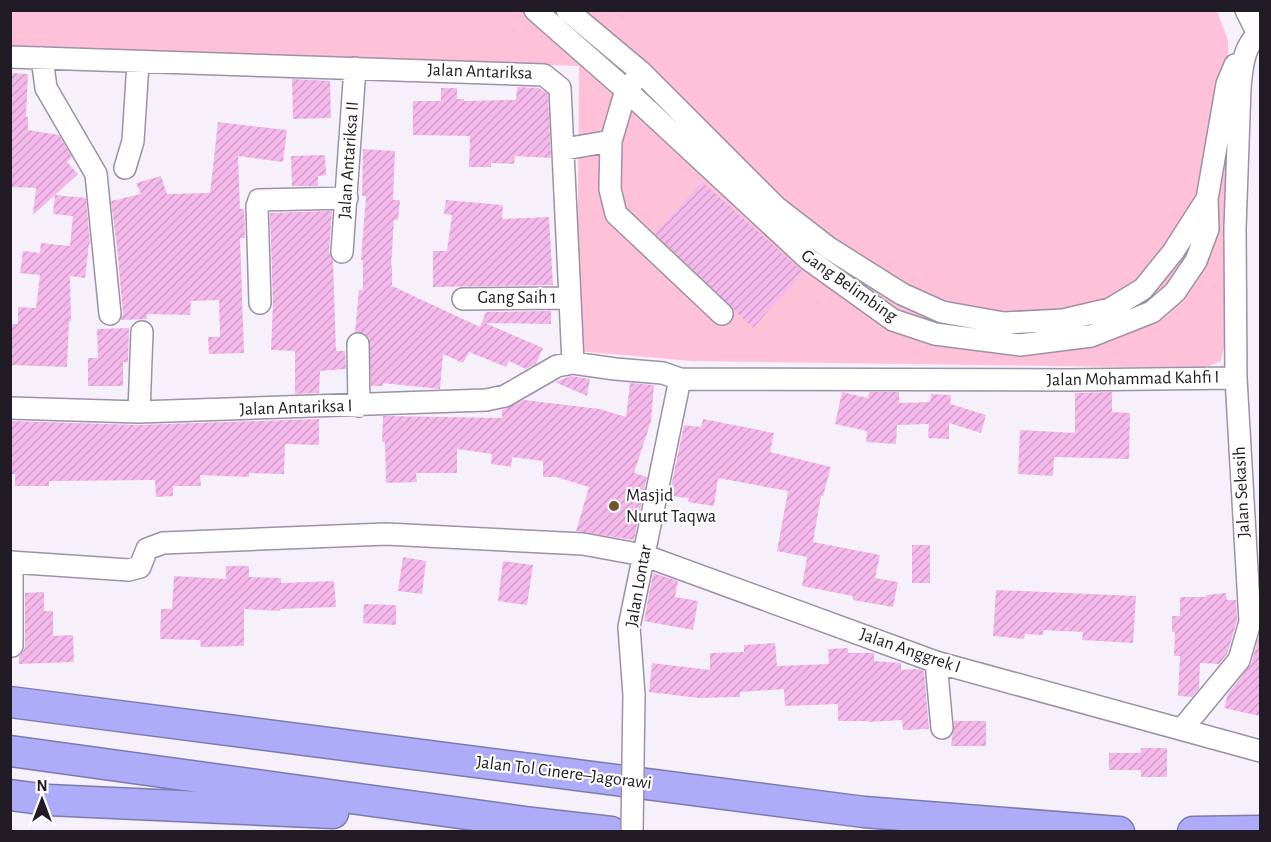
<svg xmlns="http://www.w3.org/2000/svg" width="1271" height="842" viewBox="0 0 1271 842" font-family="'Alegreya Sans',sans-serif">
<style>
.grass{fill:#fec1d7}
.building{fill:url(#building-hatch)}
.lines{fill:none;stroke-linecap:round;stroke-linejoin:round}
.minor-casing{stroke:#9d90a9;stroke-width:24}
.highway-casing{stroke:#7c79ae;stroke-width:33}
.minor{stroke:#fff;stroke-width:21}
.highway{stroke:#aeacf8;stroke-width:30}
.minor-bridge-casing{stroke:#9d90a9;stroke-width:24;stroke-linecap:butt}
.minor-bridge{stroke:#fff;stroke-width:21}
.poi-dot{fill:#77532d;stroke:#fff;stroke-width:2}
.labels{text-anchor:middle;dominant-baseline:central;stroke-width:4.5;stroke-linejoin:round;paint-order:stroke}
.street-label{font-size:18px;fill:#201b24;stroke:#fff}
.poi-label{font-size:18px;fill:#201b24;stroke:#fff;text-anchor:start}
</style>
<defs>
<pattern id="building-hatch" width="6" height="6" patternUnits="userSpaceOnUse" patternTransform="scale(1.5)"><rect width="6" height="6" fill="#f4b8eb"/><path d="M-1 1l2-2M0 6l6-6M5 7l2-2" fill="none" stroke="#d19ec9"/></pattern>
</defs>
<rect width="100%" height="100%" fill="#f6f0fb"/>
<!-- grass -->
<path class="grass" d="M 11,10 L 1217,11 L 1228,40 L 1230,186 L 1225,343 L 1221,361 L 1209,366 L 1190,368 L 692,361 L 577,351 L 579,66 L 11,48 Z"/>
<!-- building -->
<path class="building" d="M 10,73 L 28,74 L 26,117 L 28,117 L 28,130 L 59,135 L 72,157 L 67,162 L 78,174 L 33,215 L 36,188 L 10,187 Z
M 292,79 L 330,81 L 331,118 L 293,119 Z
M 517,87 L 539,88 L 548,94 L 551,158 L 515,156 L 514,164 L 491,163 L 491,167 L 469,167 L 470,136 L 413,135 L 413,101 L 441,101 L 441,88 L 457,88 L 457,99 L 464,99 L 464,101 L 516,100 Z
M 218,122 L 287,130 L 283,162 L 238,156 L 240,209 L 244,209 L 245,238 L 240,238 L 244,353 L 209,354 L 208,337 L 220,337 L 219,300 L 191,301 L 190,315 L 147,314 L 147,319 L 121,320 L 123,313 L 117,247 L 111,201 L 141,194 L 136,183 L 161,176 L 167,194 L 210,193 Z
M 363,149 L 395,151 L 393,200 L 400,200 L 398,220 L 394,220 L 391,266 L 392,266 L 392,285 L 390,285 L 480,327 L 486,312 L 551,311 L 551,324 L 485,323 L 543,348 L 536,364 L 526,369 L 509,361 L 506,367 L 469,352 L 463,363 L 443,354 L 440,389 L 383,383 L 383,386 L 371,386 L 369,338 L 364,333 L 355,332 L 359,290 L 363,290 L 363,260 L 361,260 L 366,196 L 362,196 Z
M 325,155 L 326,175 L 318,176 L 318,186 L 292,186 L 291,156 Z
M 702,182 L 803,272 L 753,328 L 655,234 Z
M 55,195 L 86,198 L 90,244 L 89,244 L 85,278 L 70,276 L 71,321 L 69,321 L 67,367 L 10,365 L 10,324 L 18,324 L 18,307 L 36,308 L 40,275 L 20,273 L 23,251 L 40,253 L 41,243 L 70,246 L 73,216 L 53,214 Z
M 446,200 L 503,205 L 502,219 L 549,217 L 553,285 L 433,287 L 433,251 L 447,251 L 452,215 L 444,214 Z
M 332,211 L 329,251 L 333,261 L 336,351 L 345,351 L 346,369 L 320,371 L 319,393 L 295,394 L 295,351 L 271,350 L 273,303 L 270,213 Z
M 129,328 L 128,362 L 123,362 L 123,386 L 88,386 L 88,358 L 98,358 L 97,329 Z
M 571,376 L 590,379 L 587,396 L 555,382 Z
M 630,383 L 654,385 L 651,421 L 634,473 L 647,477 L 634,540 L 576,531 L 589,487 L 556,477 L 543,477 L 543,461 L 512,457 L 511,467 L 491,464 L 492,454 L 457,449 L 457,473 L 416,473 L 417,482 L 386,483 L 385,442 L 382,442 L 383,416 L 502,418 L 502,410 L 524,400 L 600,409 L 626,417 Z
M 842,392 L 868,398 L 869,392 L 899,392 L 899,403 L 930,402 L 931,394 L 951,395 L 950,404 L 986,415 L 981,433 L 949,423 L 949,439 L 928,438 L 929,424 L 897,425 L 896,444 L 866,442 L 867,431 L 835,424 Z
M 1112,392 L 1112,412 L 1130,413 L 1129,459 L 1054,457 L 1053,476 L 1018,474 L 1020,430 L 1075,433 L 1075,393 Z
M 319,419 L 319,445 L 285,444 L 284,474 L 249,473 L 249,477 L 200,475 L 201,486 L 173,486 L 173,496 L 156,497 L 155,480 L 49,481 L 49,486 L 15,486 L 15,474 L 10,474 L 10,421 L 139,425 Z
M 703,419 L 774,433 L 770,452 L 831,467 L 823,496 L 821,496 L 813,542 L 880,555 L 875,578 L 898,582 L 893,607 L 853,600 L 853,596 L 802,586 L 807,557 L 777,551 L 788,491 L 718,478 L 714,506 L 688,502 L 689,498 L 669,496 L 684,425 L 701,427 Z
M 912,545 L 930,545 L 930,583 L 912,583 Z
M 403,557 L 426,561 L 422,594 L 398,591 Z
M 503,561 L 533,565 L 527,605 L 498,601 Z
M 226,566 L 249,566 L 249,577 L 281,578 L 281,583 L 334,581 L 336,607 L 280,609 L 280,611 L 244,609 L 244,646 L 201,647 L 200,640 L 160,639 L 161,609 L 172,609 L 174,576 L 226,579 Z
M 653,573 L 678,581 L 675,597 L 698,601 L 693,630 L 644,621 Z
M 996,590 L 1136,596 L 1133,643 L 1082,640 L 1083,632 L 1043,630 L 1043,635 L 1025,634 L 1024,639 L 993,636 Z
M 44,592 L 44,611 L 53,611 L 53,636 L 73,635 L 74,662 L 19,664 L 19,657 L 23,652 L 25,646 L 25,593 Z
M 1226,593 L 1227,600 L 1236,600 L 1237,621 L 1227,654 L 1219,664 L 1200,663 L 1199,689 L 1192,697 L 1178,696 L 1180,656 L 1174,656 L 1175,632 L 1172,632 L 1172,616 L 1180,616 L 1180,597 L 1206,597 L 1206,595 Z
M 364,604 L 396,605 L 396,625 L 363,623 Z
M 1260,632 L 1260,716 L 1224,708 L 1228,694 L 1251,664 Z
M 775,643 L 777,666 L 829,664 L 828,649 L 848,648 L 848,653 L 874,653 L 874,661 L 901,663 L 901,670 L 918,669 L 924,671 L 929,729 L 903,730 L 902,720 L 869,722 L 869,721 L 838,721 L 838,704 L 785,706 L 784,689 L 740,692 L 740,697 L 699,698 L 649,692 L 652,663 L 710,670 L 710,653 L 744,652 L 744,645 Z
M 954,721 L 986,721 L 986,746 L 951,746 Z
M 1141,748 L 1167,748 L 1167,777 L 1141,777 L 1141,770 L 1109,770 L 1109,753 L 1141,753 Z"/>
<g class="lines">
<defs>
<path id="minor" d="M 535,10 L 626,90 L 808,259 L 893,320 L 935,334 L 1020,345 L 1091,336 L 1152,312 L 1175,292 L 1196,261 L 1208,229 L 1207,199 L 1227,84 L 1235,65
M 567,10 L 641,72 L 776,207 L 829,248 L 902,294 L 942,312 L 1004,323 L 1063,320 L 1110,309 L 1143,289 L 1173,252 L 1207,199
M 1246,10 L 1258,34
M 10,57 L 544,75 L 560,88 L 573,363
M 42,58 L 46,88 L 96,174 L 110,314
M 633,82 L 626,90 L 611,141 L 610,189 L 616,214 L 722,314
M 565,149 L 611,141
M 125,168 L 133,141 L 138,63
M 342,252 L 355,68
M 463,299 L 570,298
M 260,303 L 257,206 L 259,200 L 347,198
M 358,344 L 359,406
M 10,408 L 139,412 L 486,400 L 505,396 L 557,366 L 573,363 L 615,369 L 663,373 L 680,379 L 1069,380 L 1236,378 L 1235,228 L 1240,87 C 1242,68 1243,45 1260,33
M 139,412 L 142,332
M 10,562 L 129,570 L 140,567 L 147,549 L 163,543 L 386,534 L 583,544 L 643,555 L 936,662 L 1260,751
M 12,562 L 12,646
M 936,662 L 942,728
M 634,695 L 629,627 L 680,379
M 1182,729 L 1239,660 L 1250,622 L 1236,378"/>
<path id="highway" d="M 10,702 L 864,812 L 1119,832
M 10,751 L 525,822 L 611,832
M 10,795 L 48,800 L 333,813
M 1193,832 L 1260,831"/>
</defs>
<!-- minor casing -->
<use href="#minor" class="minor-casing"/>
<!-- highway casing -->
<use href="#highway" class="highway-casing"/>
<!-- minor -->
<use href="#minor" class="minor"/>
<!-- highway -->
<use href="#highway" class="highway"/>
<defs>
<path id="minor-bridge" d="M 632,832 L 634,695"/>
</defs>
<!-- minor-bridge casing -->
<use href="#minor-bridge" class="minor-bridge-casing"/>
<!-- minor-bridge -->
<use href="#minor-bridge" class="minor-bridge"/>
</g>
<!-- markers -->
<circle class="poi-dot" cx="614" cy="506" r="6"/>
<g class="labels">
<!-- street labels -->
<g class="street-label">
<text transform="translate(480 72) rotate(2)">Jalan Antariksa</text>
<text transform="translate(349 160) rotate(-86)">Jalan Antariksa II</text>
<text transform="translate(849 286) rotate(35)">Gang Belimbing</text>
<text x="517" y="298">Gang Saih 1</text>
<text transform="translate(1133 379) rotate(-1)">Jalan Mohammad Kahfi I</text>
<text transform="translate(296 408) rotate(-2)">Jalan Antariksa I</text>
<text transform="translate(1242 492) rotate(-93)">Jalan Sekasih</text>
<text transform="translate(639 586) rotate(-80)">Jalan Lontar</text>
<text transform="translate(910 651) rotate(19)">Jalan Anggrek I</text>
<text transform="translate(564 773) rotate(7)">Jalan Tol Cinere–Jagorawi</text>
</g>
<!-- poi labels -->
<g class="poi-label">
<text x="626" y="496">Masjid<tspan x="626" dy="21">Nurut Taqwa</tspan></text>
</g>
</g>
<!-- border -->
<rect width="1271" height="842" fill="none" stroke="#201b24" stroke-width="24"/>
<!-- north arrow -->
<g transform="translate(42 800)" stroke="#ffffff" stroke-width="4.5" paint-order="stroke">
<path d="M0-4.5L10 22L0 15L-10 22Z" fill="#201b24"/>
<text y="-9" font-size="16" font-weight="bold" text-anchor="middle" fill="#201b24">N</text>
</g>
</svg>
